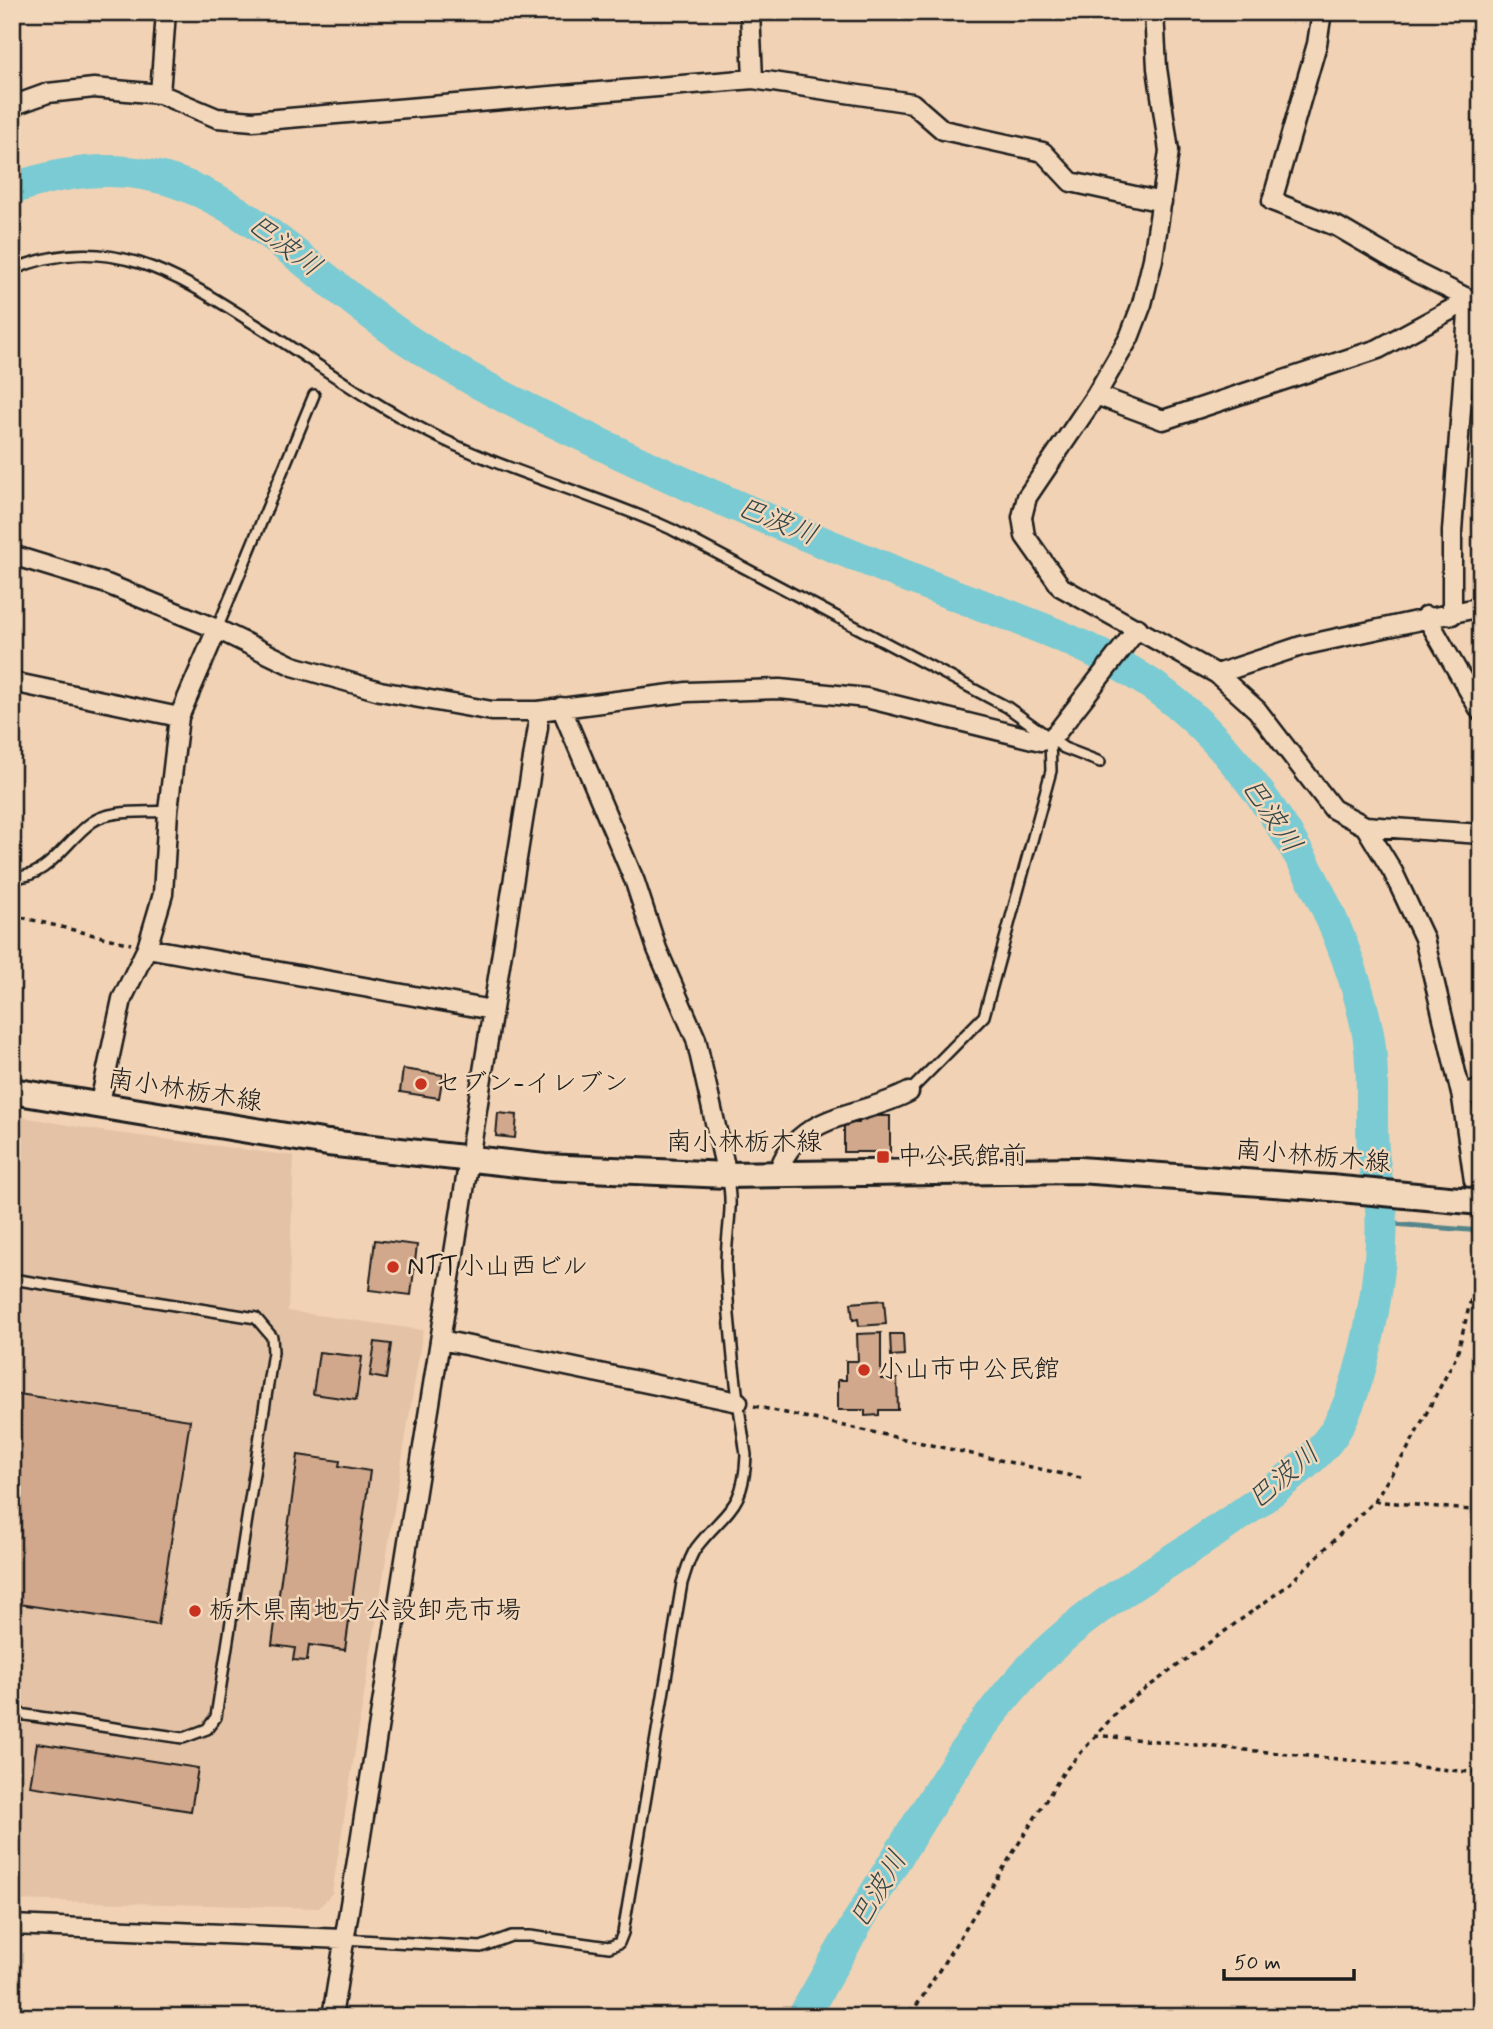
<svg xmlns="http://www.w3.org/2000/svg" width="1493" height="2029" viewBox="0 0 1493 2029" font-family="Mynerve,'Klee One',sans-serif">
<style>
.built{fill:#e4c2a5}
.lines{fill:none;stroke-linecap:round;stroke-linejoin:round}
.stream{stroke:#54858a;stroke-width:5}
.river{stroke:#7acbd3;stroke-width:32}
.building{fill:#d1a88c;stroke:#1c1c1c;stroke-width:2}
.service-casing{stroke:#1c1c1c;stroke-width:14}
.minor-casing{stroke:#1c1c1c;stroke-width:23}
.secondary-casing{stroke:#1c1c1c;stroke-width:30}
.path{stroke:#1c1c1c;stroke-width:3.5;stroke-dasharray:5 5;stroke-linecap:butt}
.service{stroke:#f3d7ba;stroke-width:9}
.minor{stroke:#f3d7ba;stroke-width:18}
.secondary{stroke:#f3d7ba;stroke-width:24}
.secondary-bridge-casing{stroke:#1c1c1c;stroke-width:30;stroke-linecap:butt}
.secondary-bridge{stroke:#f3d7ba;stroke-width:24}
.poi-dot{fill:#c8321e;stroke:#f3d7ba;stroke-width:2.5}
.labels{text-anchor:middle;dominant-baseline:central;stroke-width:5;stroke-linejoin:round;paint-order:stroke}
.poi-label{font-size:26px;fill:#1c1c1c;stroke:#f3d7ba;text-anchor:start}
.street-label{font-size:26px;fill:#1c1c1c;stroke:#f3d7ba}
.water-label{font-size:28px;font-style:italic;fill:#34484a;stroke:#f3d7ba}
</style>
<rect width="100%" height="100%" fill="#f2d2b4"/>
<filter id="ink" filterUnits="userSpaceOnUse"><feTurbulence type="fractalNoise" baseFrequency=".0143" numOctaves="2"/><feDisplacementMap in="SourceGraphic" scale="14" xChannelSelector="R" yChannelSelector="G"/><feConvolveMatrix kernelMatrix="1 2 1 2 8 2 1 2 1" color-interpolation-filters="sRGB"/></filter>
<g filter="url(#ink)">
<!-- built -->
<path class="built" d="M 12,1115 L 101,1131 L 294,1156 L 288,1311 L 423,1330 L 332,1893 L 319,1908 L 12,1900 Z"/>
<g class="lines">
<!-- stream -->
<path class="stream" d="M 1381,1223 L 1481,1231"/>
<!-- river -->
<path class="river" d="M 12,189 C 197,124 272,250 409,341 C 474,385 544,417 615,451 C 720,501 828,545 936,588 C 1009,616 1083,639 1149,683 C 1255,754 1345,910 1368,1034 C 1375,1073 1370,1111 1373,1150 C 1374,1170 1380,1189 1381,1208 C 1385,1266 1365,1386 1333,1434 C 1319,1454 1300,1469 1281,1484 C 1209,1543 1124,1582 1055,1644 C 1000,1693 961,1755 922,1817 C 881,1882 841,1949 803,2017"/>
</g>
<!-- building -->
<path class="building" d="M 403,1069 L 443,1075 L 439,1098 L 400,1092 Z
M 498,1113 L 517,1115 L 515,1138 L 496,1136 Z
M 859,1116 L 890,1116 L 890,1152 L 844,1152 L 844,1123 L 859,1123 Z
M 375,1240 L 417,1245 L 411,1295 L 369,1290 Z
M 884,1300 L 886,1324 L 859,1326 L 858,1319 L 853,1320 L 851,1303 Z
M 881,1333 L 881,1379 L 897,1379 L 898,1410 L 879,1410 L 879,1415 L 865,1416 L 865,1410 L 838,1410 L 838,1380 L 846,1380 L 846,1361 L 858,1361 L 857,1334 Z
M 890,1334 L 903,1334 L 904,1355 L 891,1356 Z
M 375,1342 L 391,1344 L 386,1379 L 370,1376 Z
M 319,1352 L 362,1357 L 356,1400 L 313,1394 Z
M 12,1393 L 190,1420 L 158,1625 L 12,1603 Z
M 298,1455 L 340,1461 L 339,1466 L 370,1471 L 345,1650 L 309,1645 L 307,1661 L 293,1660 L 295,1648 L 272,1645 Z
M 37,1743 L 198,1768 L 191,1811 L 30,1786 Z"/>
<g class="lines">
<defs>
<path id="service" d="M 12,270 C 106,230 175,273 253,323 C 310,358 365,400 424,430 C 504,472 590,492 671,529 L 1007,707 L 1064,748 L 1100,762
M 217,629 L 314,395
M 12,877 C 47,880 67,839 92,822 C 111,809 145,813 168,811
M 909,1092 L 984,1016 L 1051,771 L 1050,739
M 12,1279 L 256,1318 L 272,1337 L 273,1352 L 216,1717 L 207,1729 L 183,1738 L 12,1713
M 343,1939 L 481,1947 L 511,1936 L 530,1936 L 609,1947 L 619,1943 L 623,1933 L 682,1583 C 686,1571 689,1558 696,1548 C 725,1510 744,1511 746,1455 C 736,1393 729,1331 726,1268 C 725,1238 735,1206 727,1177"/>
<path id="minor" d="M 750,12 L 753,79
M 1154,12 L 1157,68 L 1169,151 L 1153,259 L 1142,304 L 1129,338 L 1096,395 L 1027,497 L 1022,517 L 1025,536 L 1061,587 L 1217,674 L 1257,710 L 1333,809 L 1365,826 L 1481,834
M 1322,12 L 1317,44 L 1272,201 L 1338,227 L 1417,273 L 1481,305
M 160,94 L 166,12
M 12,106 L 48,93 L 94,88 L 160,94 L 217,118 L 253,121 L 753,79 L 912,103 L 943,130 L 1043,152 L 1071,182 L 1162,202
M 1096,395 L 1163,420 L 1378,349 L 1469,300
M 12,555 L 107,584 L 217,629 L 293,666 L 380,691 L 492,711 L 538,711 L 687,692 L 780,689 L 866,698 L 1041,741 L 1050,739 L 1058,731 L 1138,628
M 1452,615 L 1452,531 L 1469,300
M 1426,616 L 1481,712
M 1217,674 L 1301,646 L 1481,607
M 12,682 L 179,717
M 561,707 L 635,882 L 657,949 L 696,1039 L 727,1175
M 1365,826 L 1393,872 L 1424,938 L 1462,1098 L 1474,1181
M 147,948 L 492,1010
M 1462,1098 L 1481,1088
M 99,1107 L 122,999 L 147,948 L 163,894 L 168,811 L 179,717 L 217,629
M 778,1173 C 796,1112 863,1117 909,1092
M 441,1340 L 738,1402
M 12,1925 L 343,1939
M 332,2017 L 538,727 L 538,711"/>
<path id="secondary" d="M 12,1091 L 328,1143 L 544,1167 L 727,1175 L 1079,1170 L 1330,1188"/>
</defs>
<!-- service casing -->
<use href="#service" class="service-casing"/>
<!-- minor casing -->
<use href="#minor" class="minor-casing"/>
<!-- secondary casing -->
<use href="#secondary" class="secondary-casing"/>
<!-- path -->
<path class="path" d="M 12,915 L 131,944
M 754,1406 L 1081,1478
M 1374,1501 L 1481,1511
M 1094,1735 L 1481,1773
M 900,2017 L 916,2006 L 923,1996 L 1063,1773 L 1122,1706 L 1287,1586 L 1374,1501 L 1407,1450 L 1457,1355 L 1471,1299 L 1478,1222"/>
<!-- service -->
<use href="#service" class="service"/>
<!-- minor -->
<use href="#minor" class="minor"/>
<!-- secondary -->
<use href="#secondary" class="secondary"/>
<defs>
<path id="secondary-bridge" d="M 1330,1188 L 1481,1202"/>
</defs>
<!-- secondary-bridge casing -->
<use href="#secondary-bridge" class="secondary-bridge-casing"/>
<!-- secondary-bridge -->
<use href="#secondary-bridge" class="secondary-bridge"/>
</g>
</g>
<!-- markers -->
<g class="poi-dot">
<circle cx="421" cy="1084" r="7"/>
<rect x="876" y="1150" width="14" height="14" rx="3.5"/>
<circle cx="393" cy="1267" r="7"/>
<circle cx="864" cy="1370" r="7"/>
<circle cx="195" cy="1611" r="7"/>
</g>
<g class="labels">
<!-- poi labels -->
<g class="poi-label">
<text x="435" y="1084">セブン-イレブン</text>
<text x="897" y="1157">中公民館前</text>
<text x="407" y="1267">NTT小山西ビル</text>
<text x="878" y="1370">小山市中公民館</text>
<text x="209" y="1611">栃木県南地方公設卸売市場</text>
</g>
<!-- street labels -->
<g class="street-label">
<text transform="translate(185 1091) rotate(9)">南小林栃木線</text>
<text x="744" y="1143">南小林栃木線</text>
<text transform="translate(1313 1157) rotate(5)">南小林栃木線</text>
</g>
<!-- water labels -->
<g class="water-label">
<text transform="translate(284 246) rotate(37)">巴波川</text>
<text transform="translate(777 522) rotate(22)">巴波川</text>
<text transform="translate(1271 816) rotate(56)">巴波川</text>
<text transform="translate(1284 1477) rotate(-40)">巴波川</text>
<text transform="translate(879 1890) rotate(-59)">巴波川</text>
</g>
</g>
<!-- margin -->
<rect width="1493" height="2029" fill="none" stroke="#f3d7ba" stroke-width="42"/>
<rect x="21" y="21" width="1451" height="1987" fill="none" stroke="#1c1c1c" stroke-width="2.5" filter="url(#ink)"/>
<!-- scale -->
<path d="M1224 1969v10h130v-10" fill="none" stroke="#1c1c1c" stroke-width="3.5"/>
<text x="1234" y="1969" font-size="21" fill="#1c1c1c" stroke="#f3d7ba" stroke-width="5" paint-order="stroke">50 m</text>
</svg>
